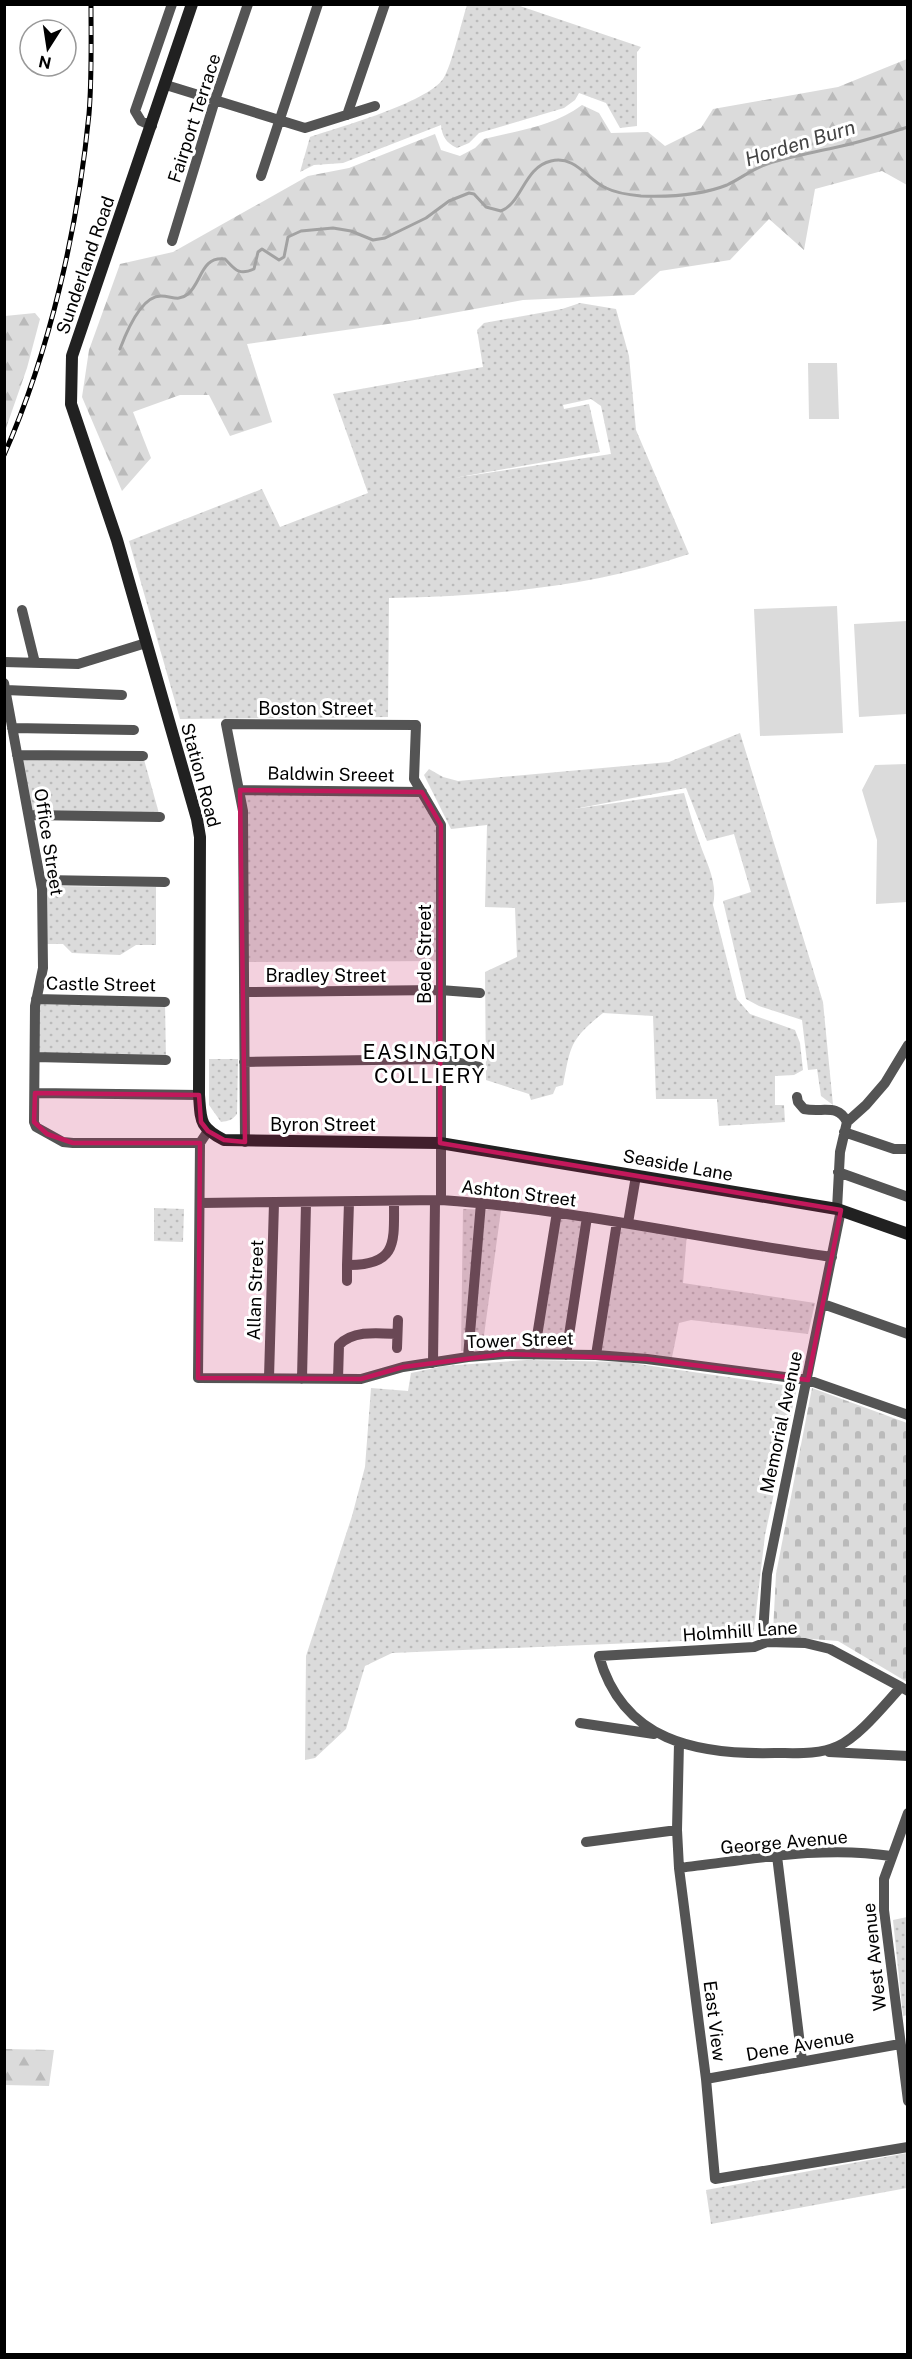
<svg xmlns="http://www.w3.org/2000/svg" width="912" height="2359" viewBox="0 0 912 2359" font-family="'Public Sans',sans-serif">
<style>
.green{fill:url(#green-dots);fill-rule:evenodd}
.forest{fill:url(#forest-firs)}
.cemetery{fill:url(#cemetery-stones)}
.pitch{fill:#dbdbdb}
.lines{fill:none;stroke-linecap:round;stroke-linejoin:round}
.stream{stroke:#a2a2a2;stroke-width:3}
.minor{stroke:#545454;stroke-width:10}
.secondary{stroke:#212121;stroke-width:12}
.rail-casing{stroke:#000;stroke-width:5}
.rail{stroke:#fff;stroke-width:3;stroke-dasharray:9;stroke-linecap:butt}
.marked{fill:#c2185b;fill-opacity:0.2;stroke:#c2185b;stroke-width:4.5;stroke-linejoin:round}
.labels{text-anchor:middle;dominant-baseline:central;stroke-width:6;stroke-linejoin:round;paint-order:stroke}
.street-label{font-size:18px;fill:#000;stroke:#fff}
.water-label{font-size:20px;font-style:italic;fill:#434343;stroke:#fff}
.quarter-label{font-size:21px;letter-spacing:1.5px;fill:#000;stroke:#fff}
</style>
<defs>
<pattern id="green-dots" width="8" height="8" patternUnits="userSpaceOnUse" patternTransform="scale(1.5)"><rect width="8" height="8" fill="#dbdbdb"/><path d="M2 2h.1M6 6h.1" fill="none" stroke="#bababa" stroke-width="1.8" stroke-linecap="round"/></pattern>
<pattern id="forest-firs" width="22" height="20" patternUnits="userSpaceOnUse" patternTransform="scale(1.5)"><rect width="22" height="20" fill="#dbdbdb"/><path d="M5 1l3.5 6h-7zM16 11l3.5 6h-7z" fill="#bababa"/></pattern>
<pattern id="cemetery-stones" width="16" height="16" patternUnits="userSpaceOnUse" patternTransform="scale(1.5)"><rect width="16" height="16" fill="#dbdbdb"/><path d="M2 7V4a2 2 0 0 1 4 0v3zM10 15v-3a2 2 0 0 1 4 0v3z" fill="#bababa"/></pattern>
</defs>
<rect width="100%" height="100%" fill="#fff"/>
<!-- green -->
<path class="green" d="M 467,5 L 517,5 L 641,47 L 637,52 L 637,126 L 620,128 L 606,103 L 579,93 L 575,100 L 564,108 L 479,133 L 469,143 L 457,148 C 446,143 442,136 441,125 L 343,163 L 314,165 L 300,172 L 310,137 C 340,127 426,103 443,79 C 451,68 462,20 467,5 Z
M 580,303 L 616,309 L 629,356 L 636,430 L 689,554 C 593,587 490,596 389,598 L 388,717 L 180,719 L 129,541 L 262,489 L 280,527 L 368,493 L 333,394 L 483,367 L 477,330 L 484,323 L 562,309 ZM 591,399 L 601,406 L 611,454 L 454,478 L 600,452 L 589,404 L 564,409 L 563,405 Z
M 740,733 L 823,1002 L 833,1105 L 821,1096 L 817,1069 L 808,1070 L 802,1020 L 759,1006 L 746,999 L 723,901 L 751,892 L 734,834 L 707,841 L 686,788 L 574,809 L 684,793 C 689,810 694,828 700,844 C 707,864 718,883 713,905 L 737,999 L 750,1014 L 795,1030 L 800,1043 L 803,1070 L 794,1075 L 775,1076 L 775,1105 L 784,1105 L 785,1122 L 719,1126 L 717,1099 L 656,1099 L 653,1016 L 603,1013 C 570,1040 571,1044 563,1085 L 556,1087 L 553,1094 L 531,1100 L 529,1094 L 486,1080 L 485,972 L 517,957 L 515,908 L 485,907 L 487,825 L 451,829 L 424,775 L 429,769 L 443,777 L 458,781 L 669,762 Z
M 17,755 L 143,756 L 160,817 L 29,815 Z
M 240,790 L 422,792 L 441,825 L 440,961 L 244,962 Z
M 42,886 L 156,887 L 156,945 L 136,945 L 120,955 L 72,953 L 63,944 L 43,944 Z
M 36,999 L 165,1002 L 166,1060 L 35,1057 Z
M 209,1059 L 238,1059 L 237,1114 C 232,1120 229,1121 221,1122 L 209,1105 Z
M 154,1208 L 184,1209 L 183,1242 L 154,1241 Z
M 463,1209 L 501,1210 L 482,1350 L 461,1351 Z
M 557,1212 L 587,1217 L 566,1355 L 534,1355 Z
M 617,1222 L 687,1233 L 683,1283 L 815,1303 L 808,1334 L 691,1320 L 679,1323 L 671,1362 L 596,1355 Z
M 527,1360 L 624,1362 L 797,1387 L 765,1535 L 753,1638 L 392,1653 L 365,1666 L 346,1729 L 315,1758 L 305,1760 L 306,1656 L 352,1516 L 365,1467 L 371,1388 L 408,1391 L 411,1373 L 444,1366 Z
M 907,1917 L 908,2015 L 903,2016 L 893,1920 Z
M 907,2153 L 907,2188 L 711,2224 L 706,2190 Z"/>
<!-- forest -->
<path class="forest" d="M 907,59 L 907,185 L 882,171 L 815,189 L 804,250 L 769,219 L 730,260 L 660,271 L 634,295 L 523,300 L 409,321 L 247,344 L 272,422 L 230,436 L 209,395 L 180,395 L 133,412 L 151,458 L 122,491 L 82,397 L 89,350 L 120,264 L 173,252 L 308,176 L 349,168 L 435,134 L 441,150 L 460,156 L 475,148 L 484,139 C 516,131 555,126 582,105 L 599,113 L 611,133 L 648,132 L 665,146 L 701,128 L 713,109 L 838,87 Z
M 35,313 L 40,319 L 27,368 L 5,431 L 5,316 Z
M 5,2049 L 54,2050 L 49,2086 L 5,2085 Z"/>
<!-- cemetery -->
<path class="cemetery" d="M 812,1388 L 907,1423 L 907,1682 L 838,1641 L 785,1637 L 773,1632 L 776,1574 Z"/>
<!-- pitch -->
<path class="pitch" d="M 808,363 L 837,363 L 839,419 L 809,419 Z
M 837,606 L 843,733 L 760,736 L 754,609 Z
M 907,621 L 907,714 L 859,717 L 854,624 Z
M 907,764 L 907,902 L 876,904 L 877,840 L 862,790 L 875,765 Z"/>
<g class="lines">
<!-- stream -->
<path class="stream" d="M 120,349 C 126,333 141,296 161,296 C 172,296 178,302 188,294 C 202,282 201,256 225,259 C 235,269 238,276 254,269 L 258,252 L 262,249 L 279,260 L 284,257 L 288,237 L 301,231 L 333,228 L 351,231 L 373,240 L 385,238 L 426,218 L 449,201 L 469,193 L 474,194 L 486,207 L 501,211 C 522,203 524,167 551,161 C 576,155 587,180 606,188 C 616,193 630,195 641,196 C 668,197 702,195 727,185 C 740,179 752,169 767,164 C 788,157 811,153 833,148 C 858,143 883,135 908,127"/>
<!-- minor -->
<path class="minor" d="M 166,85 L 305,128 L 375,106
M 347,115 L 385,4
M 152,126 L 141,121 L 135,111 L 172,4
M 261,176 L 318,4
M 172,241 L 215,100 L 248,4
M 22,610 L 35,663
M 4,662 L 78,664 L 146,643
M 4,683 L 42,889 L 43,968 L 35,1006 L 34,1122 L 36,1127 L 63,1142 L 73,1143 L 200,1143
M 6,690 L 122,695
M 12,728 L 134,730
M 17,755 L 143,756
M 240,790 L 422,792
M 29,815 L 160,817
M 41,880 L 165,882
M 244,992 L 440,990 L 480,993
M 36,999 L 165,1002
M 35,1057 L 166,1060
M 244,1062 L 440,1059 L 479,1067
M 35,1093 L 199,1095
M 797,1097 L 798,1102 L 804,1109 C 822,1113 838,1103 847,1122
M 208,1131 L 200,1143 L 198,1378 L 361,1379 L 403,1367 L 468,1357 L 505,1354 L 596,1355 L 647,1359 L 808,1380 L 908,1415
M 844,1132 L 894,1149 L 908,1149
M 245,1142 L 243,811 L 226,724 L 416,725 L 414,779 L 441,825 L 441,1200
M 838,1172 L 908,1197
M 349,1202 L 347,1265 C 398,1266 394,1242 394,1201
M 200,1203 L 441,1200 C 573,1209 702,1239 832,1257
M 837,1209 L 840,1152 L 847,1122 L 866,1105 L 885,1083 L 908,1045
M 628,1223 L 636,1176
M 347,1281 L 347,1265
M 823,1304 L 908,1334
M 397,1348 L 398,1320
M 534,1355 L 557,1212
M 566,1355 L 587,1217
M 596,1355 L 617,1222
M 468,1357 L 481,1203
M 433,1363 L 435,1201
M 269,1378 L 274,1203
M 302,1379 L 306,1203
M 338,1379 L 339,1345 C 353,1330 378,1333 397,1334
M 767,1642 L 763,1633 L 767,1574 L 841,1210
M 901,1687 C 884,1705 860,1736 838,1746 C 818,1755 796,1753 775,1753 C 696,1755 623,1741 599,1656 L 754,1647 L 767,1642 L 805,1643 L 830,1649 L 901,1687 L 908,1691
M 580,1723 L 654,1734
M 679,1743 L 677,1830 L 679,1868 L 706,2079 L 715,2179 L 908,2147
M 829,1752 L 908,1756
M 908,1813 L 884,1879 L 884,1910 L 908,2101
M 586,1842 L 677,1830
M 777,1856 L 802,2061
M 679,1868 C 749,1860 821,1845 891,1856
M 706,2079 L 900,2044"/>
<!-- secondary -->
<path class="secondary" d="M 192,4 L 72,356 L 71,404 L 117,540 L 197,819 L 200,837 L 199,1095 C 201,1121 199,1127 224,1140 L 440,1143 L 837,1209 L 908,1234"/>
<defs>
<path id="rail" d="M 4,455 C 50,351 78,227 89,114 C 92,78 91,41 91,4"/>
</defs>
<!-- rail casing -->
<use href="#rail" class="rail-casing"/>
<!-- rail -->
<use href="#rail" class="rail"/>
</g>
<!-- marked area -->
<path class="marked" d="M 240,790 L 422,792 L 441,825 L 440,1143 L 841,1210 L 808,1380 L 647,1359 L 505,1354 L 403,1367 L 361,1379 L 198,1378 L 200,1143 L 73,1143 L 47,1134 L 34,1122 L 35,1093 L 199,1095 L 201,1122 L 208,1131 L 224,1140 L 245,1142 Z"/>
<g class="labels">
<!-- street labels -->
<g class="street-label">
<text transform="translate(194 118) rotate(-72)">Fairport Terrace</text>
<text transform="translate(85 265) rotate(-71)">Sunderland Road</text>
<text x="316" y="708">Boston Street</text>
<text transform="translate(331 774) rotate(1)">Baldwin Sreeet</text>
<text transform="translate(201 775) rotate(75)">Station Road</text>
<text transform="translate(49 842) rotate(81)">Office Street</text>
<text transform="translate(424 954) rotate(-90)">Bede Street</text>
<text x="326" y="975">Bradley Street</text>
<text transform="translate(101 984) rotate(1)">Castle Street</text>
<text x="323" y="1124">Byron Street</text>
<text transform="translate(678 1165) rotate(10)">Seaside Lane</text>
<text transform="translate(519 1193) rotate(7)">Ashton Street</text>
<text transform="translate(255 1290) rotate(-88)">Allan Street</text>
<text transform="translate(520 1340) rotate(-2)">Tower Street</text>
<text transform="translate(781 1422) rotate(-78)">Memorial Avenue</text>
<text transform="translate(740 1631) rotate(-4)">Holmhill Lane</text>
<text transform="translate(784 1842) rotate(-5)">George Avenue</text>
<text transform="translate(874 1957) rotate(-96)">West Avenue</text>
<text transform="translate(715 2021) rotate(83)">East View</text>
<text transform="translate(800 2045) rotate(-10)">Dene Avenue</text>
</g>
<!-- water labels -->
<g class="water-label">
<text transform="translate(800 143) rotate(-17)">Horden Burn</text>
</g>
<!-- quarter labels -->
<g class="quarter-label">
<text x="430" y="1051">EASINGTON<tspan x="430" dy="24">COLLIERY</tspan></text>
</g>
</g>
<!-- border -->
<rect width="912" height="2359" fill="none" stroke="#000000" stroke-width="12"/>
<!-- north arrow -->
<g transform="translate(48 48) rotate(192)"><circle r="28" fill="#ffffff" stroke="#999999" stroke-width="1.5"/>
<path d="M0-4.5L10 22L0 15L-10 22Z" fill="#000000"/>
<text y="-9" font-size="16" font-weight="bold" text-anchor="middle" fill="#000000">N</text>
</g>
</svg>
